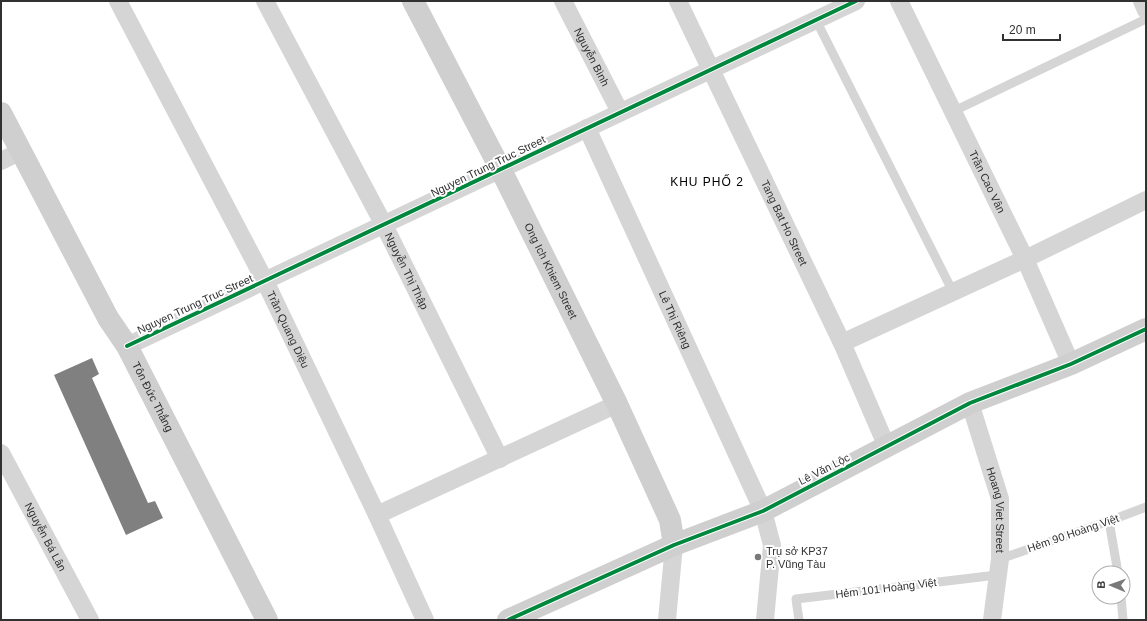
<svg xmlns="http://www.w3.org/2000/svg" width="1147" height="621" viewBox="0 0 1147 621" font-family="Helvetica,sans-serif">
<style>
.building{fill:#808080}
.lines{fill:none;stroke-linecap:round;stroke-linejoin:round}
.lane{stroke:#d5d5d5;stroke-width:9}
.street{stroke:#d5d5d5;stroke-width:18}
.secondary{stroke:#cfcfcf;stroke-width:22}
.cycleway-casing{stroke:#fff;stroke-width:6}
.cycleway{stroke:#00873e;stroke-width:4}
.poi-dot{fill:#797979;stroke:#fff;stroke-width:1.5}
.labels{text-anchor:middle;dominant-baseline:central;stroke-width:4;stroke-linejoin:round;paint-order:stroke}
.street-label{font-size:11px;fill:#313131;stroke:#fff}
.poi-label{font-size:11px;fill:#313131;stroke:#fff;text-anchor:start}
.neighbourhood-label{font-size:12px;letter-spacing:1px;fill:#000;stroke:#fff}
</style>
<rect width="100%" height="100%" fill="#fff"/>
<!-- building -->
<path class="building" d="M 92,358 L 99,374 L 92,378 L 148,503 L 155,501 L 163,518 L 126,535 L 54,375 Z"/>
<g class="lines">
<!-- lane -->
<path class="lane" d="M 816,20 L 953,292
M 952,112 L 1146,19
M 1109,521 L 1118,573
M 1000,559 L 1109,521 L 1146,507
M 1121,597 L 1123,620
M 799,620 L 796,599 L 997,575"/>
<!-- street -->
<g class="street">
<path id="s1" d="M 118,1 L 265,281 L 377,515 L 425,620"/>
<path id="s2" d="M 265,1 L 384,225 L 500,459"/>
<path id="s3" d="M 563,1 L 620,112"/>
<path id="s4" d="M 678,1 L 842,343 L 887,447"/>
<path id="s5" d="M 899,1 L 1025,259 L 1071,364"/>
<path d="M 1142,1 L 1146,10"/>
<path id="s6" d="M 587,128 L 763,511 L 772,545 L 765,620"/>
<path d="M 1,161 L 21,151"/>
<path d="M 842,343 L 1025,259 L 1146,200"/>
<path d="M 127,346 L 856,1"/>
<path id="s7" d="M 970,403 L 1000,499 L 1000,559 L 992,620"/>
<path id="s8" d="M 1,453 L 90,620"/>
<path d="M 377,515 L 617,404"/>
<path d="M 667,620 L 674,545"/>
</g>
<!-- secondary -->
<g class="secondary">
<path id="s9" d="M 413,1 L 501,170 L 617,404 L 670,520 L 674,545"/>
<path id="s10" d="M 1,113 L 108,318 L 127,346 L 267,620"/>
<path d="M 508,620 L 674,545 L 763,511 L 970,403 L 1071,364 L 1146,329"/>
</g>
<defs>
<path id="cycleway" d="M 127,346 L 856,1
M 508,620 L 674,545 L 763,511 L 970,403 L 1071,364 L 1146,329"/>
</defs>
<!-- cycleway casing -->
<use href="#cycleway" class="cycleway-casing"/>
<!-- cycleway -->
<use href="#cycleway" class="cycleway"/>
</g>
<!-- markers -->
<circle class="poi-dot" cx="758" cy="557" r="4"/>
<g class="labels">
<!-- street labels -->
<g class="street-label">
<text stroke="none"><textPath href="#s3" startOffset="63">Nguyễn Bình</textPath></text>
<text transform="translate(488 166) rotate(-26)">Nguyen Trung Truc Street</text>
<text stroke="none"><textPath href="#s5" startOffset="201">Trần Cao Vân</textPath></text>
<text stroke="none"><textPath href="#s4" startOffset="246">Tang Bat Ho Street</textPath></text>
<text stroke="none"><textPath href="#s9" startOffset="303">Ong Ich Khiem Street</textPath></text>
<text stroke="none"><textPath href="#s2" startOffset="305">Nguyễn Thị Thập</textPath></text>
<text transform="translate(195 304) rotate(-25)">Nguyen Trung Truc Street</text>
<text stroke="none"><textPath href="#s6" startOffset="211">Lê Thị Riêng</textPath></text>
<text stroke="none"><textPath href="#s1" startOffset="370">Trần Quang Diệu</textPath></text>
<text stroke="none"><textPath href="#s10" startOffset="322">Tôn Đức Thắng</textPath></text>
<text transform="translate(824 469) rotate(-27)">Lê Văn Lộc</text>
<text stroke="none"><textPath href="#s7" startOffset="111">Hoang Viet Street</textPath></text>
<text transform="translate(1073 533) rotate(-19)">Hẻm 90 Hoàng Việt</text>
<text stroke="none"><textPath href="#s8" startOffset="95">Nguyễn Bá Lân</textPath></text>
<text transform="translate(886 588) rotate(-7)">Hẻm 101 Hoàng Việt</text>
</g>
<!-- poi labels -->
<g class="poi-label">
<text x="766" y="551">Trụ sở KP37<tspan x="766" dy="13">P. Vũng Tàu</tspan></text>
</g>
<!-- neighbourhood labels -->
<g class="neighbourhood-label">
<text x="707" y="182">KHU PHỐ 2</text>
</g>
</g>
<!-- border -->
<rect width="1147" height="621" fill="none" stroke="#313131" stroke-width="4"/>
<!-- north arrow -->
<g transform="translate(1111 585) rotate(272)"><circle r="19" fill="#ffffff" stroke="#adadad"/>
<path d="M0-3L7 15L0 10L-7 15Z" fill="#797979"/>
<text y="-6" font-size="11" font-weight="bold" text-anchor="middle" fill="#313131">B</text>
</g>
<!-- scale -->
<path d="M1003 34v6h57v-6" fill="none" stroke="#313131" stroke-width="2"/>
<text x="1009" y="34" font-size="12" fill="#313131" stroke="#ffffff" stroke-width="3" paint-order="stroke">20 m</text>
</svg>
